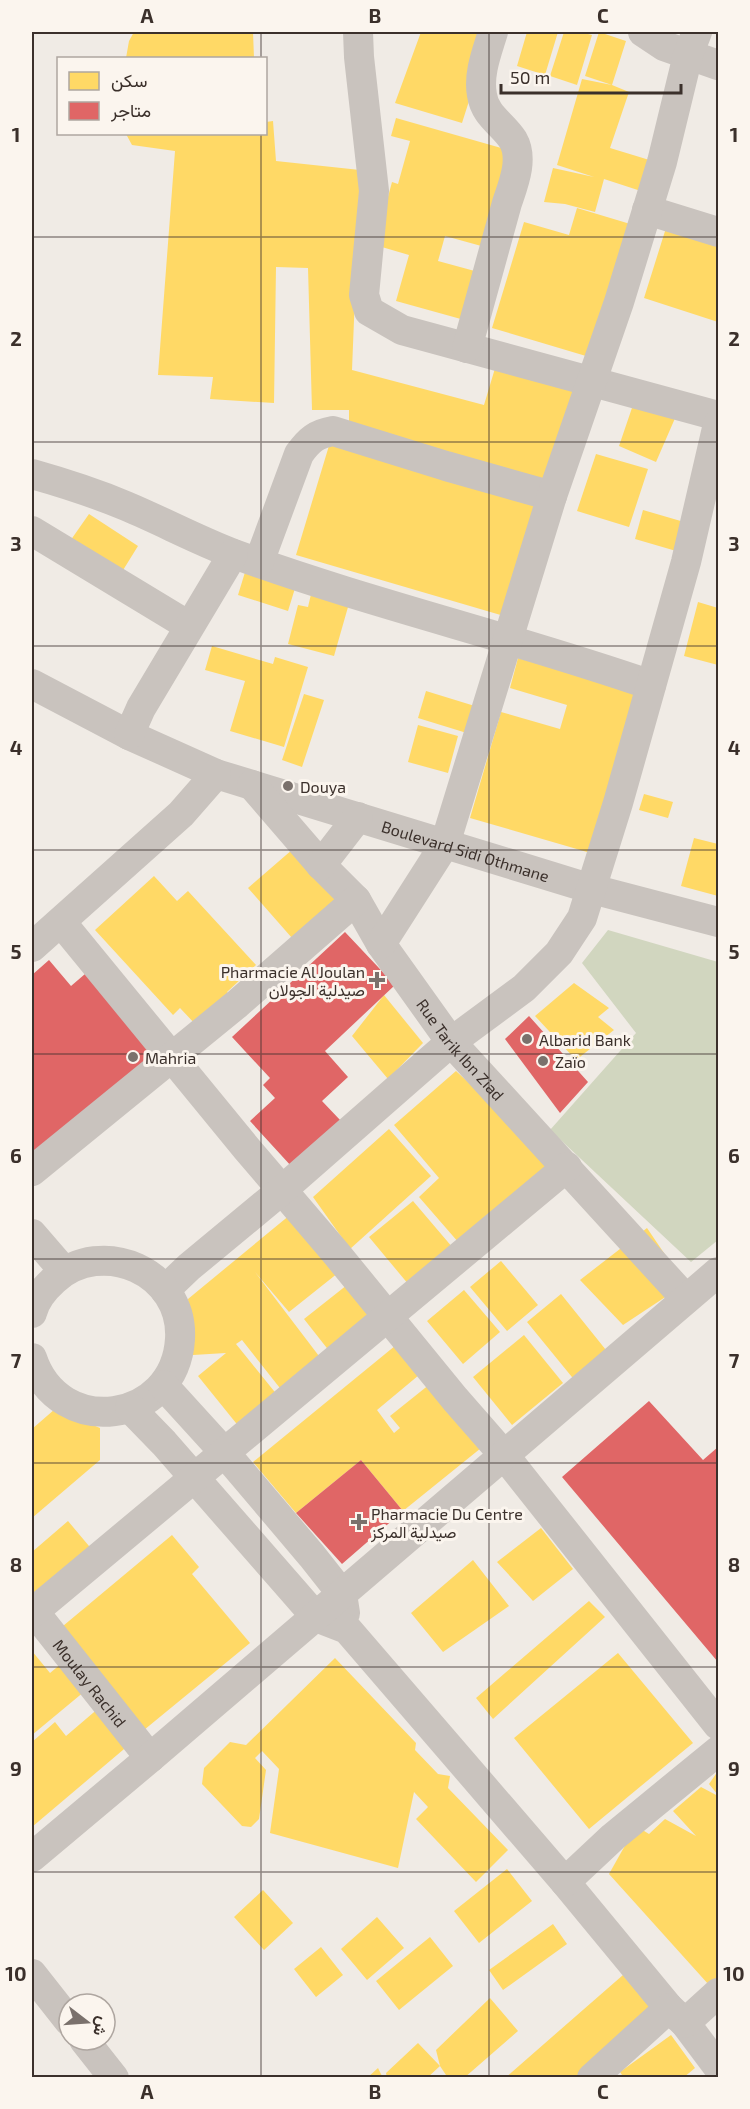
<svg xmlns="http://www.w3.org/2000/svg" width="750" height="2109" viewBox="0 0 750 2109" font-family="'Exo 2',Vazirmatn,sans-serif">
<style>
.green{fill:#d1d6bf}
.homes{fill:#ffd966}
.shops{fill:#e06666}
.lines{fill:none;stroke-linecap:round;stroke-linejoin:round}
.minor{stroke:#c9c3be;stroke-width:30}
.grid{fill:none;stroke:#3b302b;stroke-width:1.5;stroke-opacity:0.55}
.poi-dot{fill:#7a716c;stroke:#fbf5ee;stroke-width:2}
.labels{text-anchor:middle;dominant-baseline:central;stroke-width:6;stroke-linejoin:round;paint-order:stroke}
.poi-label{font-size:16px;fill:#3b302b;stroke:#fbf5ee;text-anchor:start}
.street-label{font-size:16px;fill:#3b302b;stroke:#fbf5ee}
.neatline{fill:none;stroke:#3b302b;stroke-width:2}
.grid-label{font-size:20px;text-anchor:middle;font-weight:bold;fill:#3b302b}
</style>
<rect width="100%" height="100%" fill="#f0ebe5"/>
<!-- green -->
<path class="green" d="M 608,930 L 718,962 L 718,1240 L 691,1262 L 550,1130 L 636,1033 L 582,963 Z"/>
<!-- homes -->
<path class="homes" d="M 134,32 L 253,32 L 254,58 L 126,58 L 129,41 Z
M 421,32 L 485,32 L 476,79 L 462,123 L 395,103 Z
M 527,32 L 558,32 L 545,75 L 517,66 Z
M 564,32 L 580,32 L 592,35 L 577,85 L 550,76 Z
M 599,32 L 626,41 L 612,85 L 629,92 L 610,148 L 656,162 L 647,193 L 604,179 L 595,212 L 565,204 L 544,202 L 553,168 L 594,177 L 557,165 L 582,79 L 612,85 L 585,76 Z
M 396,118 L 512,151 L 485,247 L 445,236 L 438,261 L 482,273 L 468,321 L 396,301 L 409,255 L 375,245 L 392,182 L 398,184 L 410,141 L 391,136 Z
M 273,121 L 276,161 L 360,170 L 352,370 L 484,405 L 496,365 L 579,392 L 551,488 L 349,428 L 349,410 L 312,410 L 308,268 L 276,267 L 274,403 L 210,399 L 213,377 L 158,375 L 175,151 L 132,145 L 126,134 L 266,134 L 266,122 Z
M 577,208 L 637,226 L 596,359 L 492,328 L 524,222 L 569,235 Z
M 666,228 L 718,245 L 718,322 L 644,298 Z
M 634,402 L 676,416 L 656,462 L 619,446 Z
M 331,439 L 545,502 L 511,618 L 296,555 Z
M 596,454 L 648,469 L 629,527 L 577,511 Z
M 643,510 L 691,524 L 683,553 L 635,539 Z
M 89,514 L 138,546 L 120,575 L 68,544 Z
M 246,569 L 296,585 L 288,611 L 238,595 Z
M 312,590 L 350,600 L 334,656 L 288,644 L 298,605 L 308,607 Z
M 698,602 L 718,608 L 718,665 L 684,656 Z
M 212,646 L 273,664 L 275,657 L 308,667 L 284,747 L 230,731 L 245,681 L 205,670 Z
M 518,658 L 641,693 L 594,854 L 470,818 L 501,712 L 560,729 L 567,705 L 510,688 Z
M 426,691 L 478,707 L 470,734 L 418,718 Z
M 304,694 L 324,700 L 302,767 L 282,760 Z
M 418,725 L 458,736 L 448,773 L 408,762 Z
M 644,794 L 673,802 L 668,818 L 639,810 Z
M 694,838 L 718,844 L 718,896 L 681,886 Z
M 293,849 L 339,902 L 292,938 L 248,888 Z
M 154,876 L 177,901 L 188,891 L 256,965 L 227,992 L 229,996 L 197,1026 L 180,1008 L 173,1015 L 95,930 Z
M 574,983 L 609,1008 L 598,1017 L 614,1030 L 576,1060 L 535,1016 Z
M 384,995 L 423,1043 L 388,1079 L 352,1036 Z
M 456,1071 L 557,1164 L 459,1243 L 419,1197 L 439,1178 L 394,1125 Z
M 389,1129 L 431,1176 L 350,1249 L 313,1197 Z
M 413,1201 L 453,1248 L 409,1285 L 369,1237 Z
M 296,1210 L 343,1269 L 289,1312 L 255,1272 L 322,1360 L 283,1392 L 242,1340 L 236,1344 L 278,1396 L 240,1428 L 198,1376 L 226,1353 L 193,1355 L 188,1299 Z
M 647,1228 L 685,1284 L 623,1325 L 580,1280 Z
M 501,1261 L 538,1305 L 507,1331 L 470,1287 Z
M 347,1285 L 373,1317 L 330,1352 L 304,1319 Z
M 464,1290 L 500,1332 L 463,1364 L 427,1321 Z
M 561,1294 L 610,1355 L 576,1382 L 527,1322 Z
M 524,1335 L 563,1383 L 512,1425 L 473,1377 Z
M 401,1341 L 425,1370 L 377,1410 L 394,1433 L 400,1428 L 390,1416 L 435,1380 L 486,1444 L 403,1511 L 361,1460 L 296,1513 L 253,1462 Z
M 55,1409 L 100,1428 L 100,1460 L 32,1518 L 32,1429 Z
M 68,1521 L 94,1552 L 32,1594 L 32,1552 Z
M 541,1528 L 573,1569 L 533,1601 L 497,1562 Z
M 172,1535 L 199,1567 L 192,1574 L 250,1643 L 144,1730 L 63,1626 Z
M 473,1560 L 509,1606 L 443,1652 L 411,1613 Z
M 589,1601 L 605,1617 L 493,1719 L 476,1698 Z
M 32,1651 L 50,1673 L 62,1663 L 85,1691 L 32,1735 Z
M 618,1653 L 693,1743 L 589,1829 L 514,1738 Z
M 335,1658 L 416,1743 L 415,1750 L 438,1774 L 450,1776 L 448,1788 L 508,1850 L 476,1882 L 416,1819 L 428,1807 L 414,1792 L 398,1868 L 270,1833 L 279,1769 L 262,1751 L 255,1758 L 266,1770 L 259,1819 L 251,1827 L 242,1826 L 202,1784 L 204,1768 L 230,1742 L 246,1745 Z
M 100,1707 L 130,1744 L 32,1827 L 32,1742 L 55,1722 L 66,1736 Z
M 718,1771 L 718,1795 L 709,1784 Z
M 701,1787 L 718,1796 L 718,1977 L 709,1985 L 609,1874 L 636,1826 L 649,1834 L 665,1819 L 696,1836 L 673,1811 Z
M 507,1869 L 532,1901 L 479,1943 L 454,1911 Z
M 263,1890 L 293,1923 L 264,1950 L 234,1917 Z
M 377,1917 L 404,1948 L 367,1980 L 341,1949 Z
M 553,1924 L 567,1944 L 503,1990 L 489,1970 Z
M 430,1937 L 453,1966 L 399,2010 L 376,1981 Z
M 321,1947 L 343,1975 L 316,1997 L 294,1969 Z
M 623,1975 L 658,2015 L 588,2078 L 505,2078 Z
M 490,1998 L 518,2031 L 464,2078 L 448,2078 L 440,2066 L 436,2050 Z
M 671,2035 L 695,2068 L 683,2078 L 624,2078 L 620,2072 Z
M 418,2043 L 440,2066 L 427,2078 L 387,2078 L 386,2073 Z
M 378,2068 L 383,2078 L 367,2078 Z"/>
<!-- shops -->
<path class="shops" d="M 345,932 L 395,985 L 325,1051 L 348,1077 L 322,1101 L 341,1121 L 292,1167 L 250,1121 L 275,1098 L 263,1085 L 270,1078 L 232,1037 Z
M 49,960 L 71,986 L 92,968 L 164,1054 L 32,1167 L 32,975 Z
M 529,1016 L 588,1082 L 560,1113 L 505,1039 Z
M 649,1401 L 703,1460 L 718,1447 L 718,1662 L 562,1477 Z
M 361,1460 L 403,1511 L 342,1564 L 296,1513 Z"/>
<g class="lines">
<!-- minor -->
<g class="minor">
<path d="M 358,32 L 359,57 L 374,191 L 364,295 L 369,311 L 402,330 L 718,416"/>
<path d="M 643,32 L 664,46 L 718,65"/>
<path d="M 647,210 L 718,232"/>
<path d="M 467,348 L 507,203 C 513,185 524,159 513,140 C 503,124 485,116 482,95 C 478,74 487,52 493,32"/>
<path d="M 32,474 C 64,483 95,493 126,506 C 162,521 197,540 234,554 C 371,604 513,637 651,685"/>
<path d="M 32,531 L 189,626"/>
<path d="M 259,562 L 299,454 C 309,440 316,434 333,431 L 446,466 L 552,496"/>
<path id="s1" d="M 32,684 L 129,735 L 216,774 L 592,889 L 718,922"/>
<path d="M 129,735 L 141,708 L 233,554"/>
<path id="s2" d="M 252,785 L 321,865 L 356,900 L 381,944 L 451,1042 L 686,1299"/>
<path d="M 321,865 L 358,817"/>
<path d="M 61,922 L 247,1149 L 335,1252 L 455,1399 L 504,1455 L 718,1725"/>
<path d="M 381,944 L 445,844 L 552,496 L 619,302 L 662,162 L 688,55 L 697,32"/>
<path d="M 32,947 L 181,814 L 216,774"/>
<path d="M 32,1171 L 237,1004 L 356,900"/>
<path d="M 32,1234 L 64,1271"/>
<path d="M 165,1290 L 189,1267 L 282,1190 L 451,1042 L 524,988 L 559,953 L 582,918 L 618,803 L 686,562 L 718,424"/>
<path d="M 32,1313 C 35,1300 44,1289 54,1280 C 102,1236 184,1272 180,1339 C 175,1424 59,1440 32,1358"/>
<path d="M 163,1385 L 224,1452 L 312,1556 L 342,1594 L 345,1613"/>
<path d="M 130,1408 L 164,1443 L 316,1617 L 347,1629 L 565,1882 L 669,2008 L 685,2023 L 718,2067"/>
<path id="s3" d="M 32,1609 L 150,1758"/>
<path d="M 32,1613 L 567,1167"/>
<path d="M 32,1857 L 150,1758 L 718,1272"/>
<path d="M 565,1882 L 613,1837 L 718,1751"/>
<path d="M 32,1974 L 69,2021"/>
<path d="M 685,2023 L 718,1993"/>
<path d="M 84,2040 L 114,2078"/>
<path d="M 592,2078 L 669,2008"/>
</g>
</g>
<!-- grid -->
<path class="grid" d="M 261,32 L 261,58M 489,32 L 489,2078M 261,134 L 261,2078M 32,237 L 718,237M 32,442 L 718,442M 32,646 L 718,646M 32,850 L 718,850M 32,1054 L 718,1054M 32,1259 L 718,1259M 32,1463 L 718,1463M 32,1667 L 718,1667M 32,1872 L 718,1872"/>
<!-- markers -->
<g class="poi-dot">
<circle cx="288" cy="786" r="6"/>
<path d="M374 971h6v6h6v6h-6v6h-6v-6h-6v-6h6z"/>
<circle cx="527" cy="1039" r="6"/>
<circle cx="133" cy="1057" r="6"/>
<circle cx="543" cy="1061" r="6"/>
<path d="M356 1513h6v6h6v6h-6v6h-6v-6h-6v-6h6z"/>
</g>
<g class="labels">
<!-- poi labels -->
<g class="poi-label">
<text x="300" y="786">Douya</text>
<text x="365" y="971" text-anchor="end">Pharmacie Al Joulan<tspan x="365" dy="18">صيدلية الجولان</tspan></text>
<text x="539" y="1039">Albarid Bank</text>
<text x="145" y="1057">Mahria</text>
<text x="555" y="1061">Zaïo</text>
<text x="371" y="1513">Pharmacie Du Centre<tspan x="371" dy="18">صيدلية المركز</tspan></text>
</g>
<!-- street labels -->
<g class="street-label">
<text stroke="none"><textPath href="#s1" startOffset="466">Boulevard Sidi Othmane</textPath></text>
<text stroke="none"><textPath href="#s2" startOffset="338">Rue Tarik Ibn Ziad</textPath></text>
<text stroke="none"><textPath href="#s3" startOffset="94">Moulay Rachid</textPath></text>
</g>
</g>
<!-- border -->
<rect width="750" height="2109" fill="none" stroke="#fbf5ee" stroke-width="66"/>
<!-- legend -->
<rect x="57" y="57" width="210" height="78" fill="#fbf5ee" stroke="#aea6a0" stroke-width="1.5"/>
<rect x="69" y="72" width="30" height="18" fill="#ffd966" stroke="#aea6a0" stroke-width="1.5"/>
<text x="111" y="87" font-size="18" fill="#3b302b">سكن</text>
<rect x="69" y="102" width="30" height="18" fill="#e06666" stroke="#aea6a0" stroke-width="1.5"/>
<text x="111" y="117" font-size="18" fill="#3b302b">متاجر</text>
<!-- north arrow -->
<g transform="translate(87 2022) rotate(107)"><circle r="28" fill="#fbf5ee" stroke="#aea6a0" stroke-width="1.5"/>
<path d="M0-4.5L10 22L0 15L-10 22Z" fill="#7a716c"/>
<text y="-9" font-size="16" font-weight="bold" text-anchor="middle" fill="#3b302b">ش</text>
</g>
<!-- scale -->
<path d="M501 84v9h180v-9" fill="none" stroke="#3b302b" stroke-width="3"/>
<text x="510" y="84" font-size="18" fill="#3b302b" stroke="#fbf5ee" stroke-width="4.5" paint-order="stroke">50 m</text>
<rect x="33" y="33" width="684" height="2043" class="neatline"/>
<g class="grid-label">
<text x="147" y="23">A</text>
<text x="375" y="23">B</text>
<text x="603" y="23">C</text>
<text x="16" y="142">1</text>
<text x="734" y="142">1</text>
<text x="16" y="346">2</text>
<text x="734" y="346">2</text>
<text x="16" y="551">3</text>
<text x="734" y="551">3</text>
<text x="16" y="755">4</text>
<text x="734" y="755">4</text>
<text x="16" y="959">5</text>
<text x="734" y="959">5</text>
<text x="16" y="1163">6</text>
<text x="734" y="1163">6</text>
<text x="16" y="1368">7</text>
<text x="734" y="1368">7</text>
<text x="16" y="1572">8</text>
<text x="734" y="1572">8</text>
<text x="16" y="1776">9</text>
<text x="734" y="1776">9</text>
<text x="16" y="1981">10</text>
<text x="734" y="1981">10</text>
<text x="147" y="2099">A</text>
<text x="375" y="2099">B</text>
<text x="603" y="2099">C</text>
</g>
</svg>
